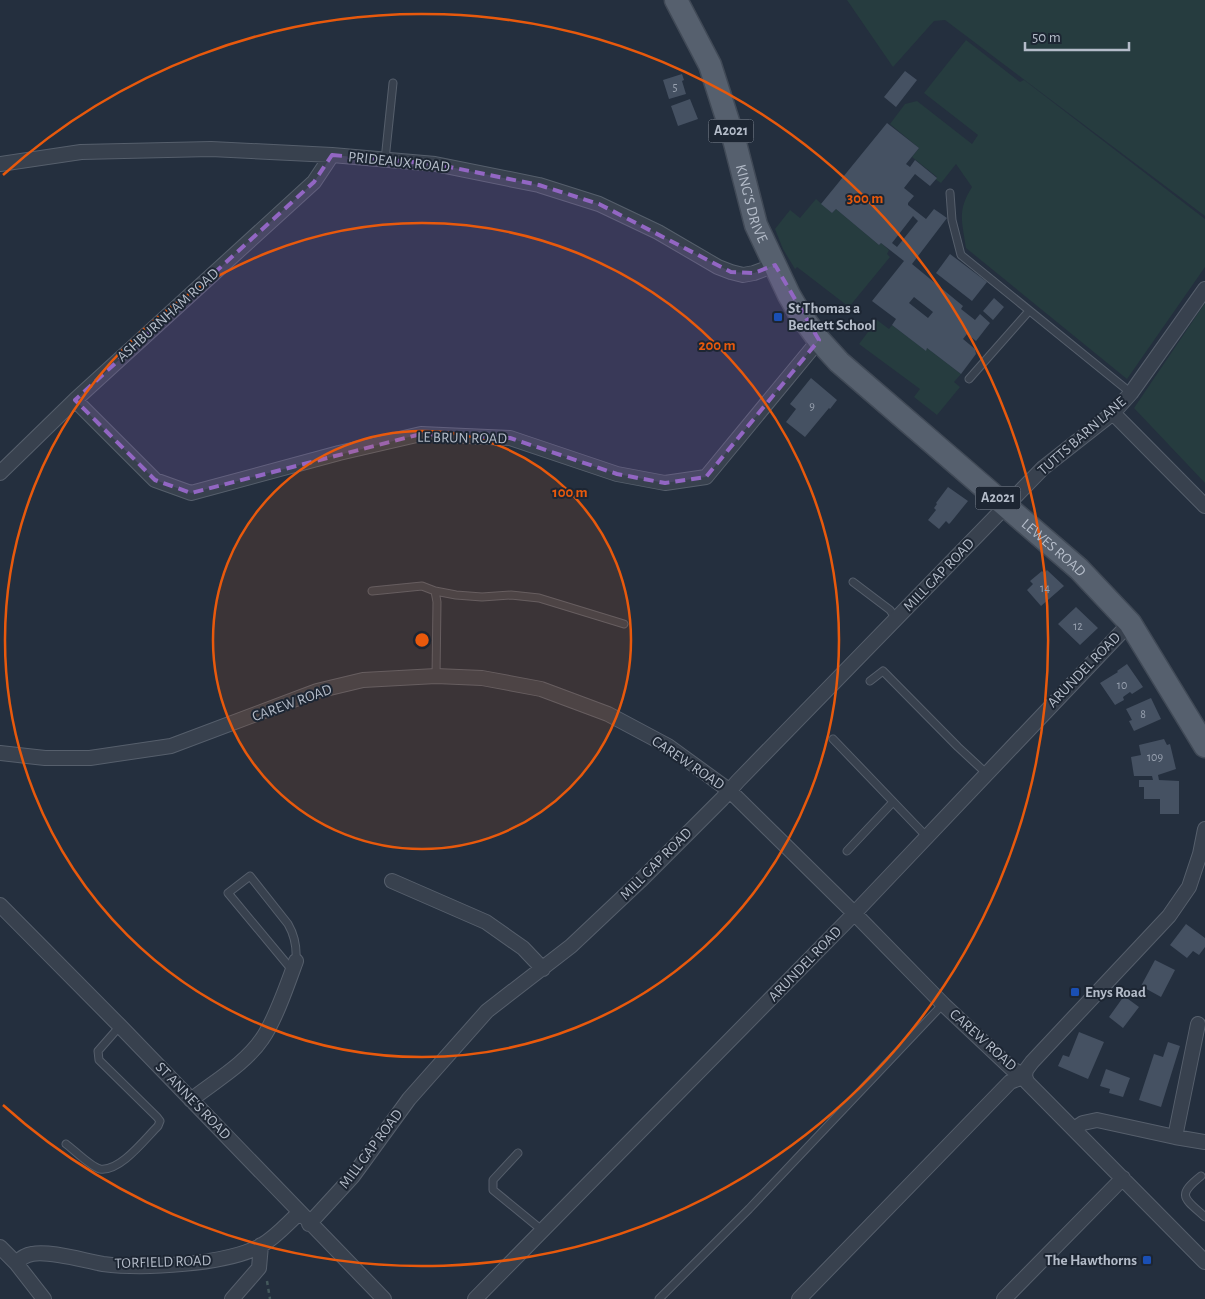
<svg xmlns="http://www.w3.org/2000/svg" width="1205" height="1299" viewBox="0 0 1205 1299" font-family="'Alegreya Sans',sans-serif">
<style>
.green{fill:#263c3f}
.building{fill:#455162;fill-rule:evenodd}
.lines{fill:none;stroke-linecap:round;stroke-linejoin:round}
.lane-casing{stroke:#565f6c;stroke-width:9}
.street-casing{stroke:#565f6c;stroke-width:16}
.primary-casing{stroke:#414a57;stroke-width:25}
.path{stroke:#44595c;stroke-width:2.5;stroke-dasharray:4 4;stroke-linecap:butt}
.lane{stroke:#38414e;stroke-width:7}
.street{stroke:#38414e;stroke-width:14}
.primary{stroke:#56606e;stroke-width:22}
.marked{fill:#9266c3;fill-opacity:0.2;stroke:#9266c3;stroke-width:4;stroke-dasharray:10 6;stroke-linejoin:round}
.ring{fill:none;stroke:#e8590c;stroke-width:2.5}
.transit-dot{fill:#1a4fb4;stroke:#1d2633;stroke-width:2}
.labels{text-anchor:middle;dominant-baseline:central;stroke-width:4;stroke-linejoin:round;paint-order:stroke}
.number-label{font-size:12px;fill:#98a1af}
.shield{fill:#1d2633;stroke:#878f9c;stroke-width:1}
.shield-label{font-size:14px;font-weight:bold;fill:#b4bcc9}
.street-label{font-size:15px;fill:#b4bcc9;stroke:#1d2633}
.poi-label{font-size:15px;font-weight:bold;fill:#b4bcc9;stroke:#1d2633;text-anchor:start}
.centre{fill:#e8590c;stroke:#1d2633;stroke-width:2.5}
.ring-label{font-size:15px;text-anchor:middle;font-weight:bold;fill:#e8590c;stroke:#1d2633;stroke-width:4;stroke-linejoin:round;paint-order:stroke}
</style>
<rect width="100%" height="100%" fill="#242f3e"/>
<!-- green -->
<path class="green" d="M 847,0 L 1205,0 L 1205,216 L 945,20 L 934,21 L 893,67 Z
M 966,40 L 1020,82 L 1024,80 L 1205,219 L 1205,267 L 1127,379 L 966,248 C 962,221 957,211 972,187 L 956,164 L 941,183 L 935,179 L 937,177 L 912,157 L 919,148 L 890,124 L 905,104 L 917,101 L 972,144 L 978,135 L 924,93 Z
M 816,199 L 832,213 L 836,209 L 879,245 L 881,243 L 889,250 L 887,254 L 890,257 L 849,307 L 797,267 L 795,269 L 783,249 L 775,229 L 790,210 L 800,218 Z
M 1205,303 L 1205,483 L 1134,408 Z
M 877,320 L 889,329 L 892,325 L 925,350 L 927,348 L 961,374 L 954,382 L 960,387 L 937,415 L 914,397 L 920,389 L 859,344 Z"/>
<!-- building -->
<path class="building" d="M 905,71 L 917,80 L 896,107 L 884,97 Z
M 682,74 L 684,80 L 682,81 L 686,94 L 669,99 L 663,80 Z
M 690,99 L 698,119 L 678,126 L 671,106 Z
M 887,123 L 919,148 L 906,164 L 910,167 L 915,160 L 937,178 L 930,186 L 915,174 L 904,188 L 914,196 L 908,203 L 908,205 L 926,219 L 934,209 L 947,218 L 912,264 L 963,306 L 961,309 L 975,320 L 980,314 L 990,323 L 976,341 L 967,334 L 963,339 L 975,349 L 976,354 L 961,374 L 927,348 L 926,351 L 892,325 L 896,319 L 872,301 L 904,261 L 881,243 L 879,245 L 836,209 L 832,213 L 821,204 ZM 913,216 L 918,221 L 897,247 L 892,243 ZM 914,297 L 933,312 L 928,318 L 909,303 Z
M 950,254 L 987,282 L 972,301 L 936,273 Z
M 994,298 L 1004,307 L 993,320 L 983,311 Z
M 811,378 L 837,400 L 830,409 L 829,408 L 805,437 L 786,422 L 796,409 L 790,404 Z
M 948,487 L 968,501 L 951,522 L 949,524 L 946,521 L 939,529 L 928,520 L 936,510 L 934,508 L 937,504 L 936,503 Z
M 1047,570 L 1064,586 L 1041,606 L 1027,590 L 1033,584 L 1030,581 L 1042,571 L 1044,573 Z
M 1076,607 L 1098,628 L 1080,645 L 1058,624 Z
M 1127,664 L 1143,687 L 1132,694 L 1130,692 L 1123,697 L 1124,700 L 1115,705 L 1100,683 L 1118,672 L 1117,671 Z
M 1151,698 L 1161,719 L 1134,731 L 1129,721 L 1132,720 L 1126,709 Z
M 1164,739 L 1167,745 L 1170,744 L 1176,769 L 1158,775 L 1159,780 L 1179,781 L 1179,814 L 1160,814 L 1160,799 L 1144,799 L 1144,787 L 1139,787 L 1139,780 L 1153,780 L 1152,776 L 1134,776 L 1131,757 L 1141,755 L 1139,745 Z
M 1186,924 L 1205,938 L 1205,947 L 1199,955 L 1193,951 L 1187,958 L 1170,945 Z
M 1155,960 L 1175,970 L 1161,997 L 1141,986 Z
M 1124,996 L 1139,1007 L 1123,1028 L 1109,1017 Z
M 1079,1032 L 1104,1042 L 1088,1079 L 1058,1066 L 1063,1055 L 1069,1057 Z
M 1168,1042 L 1180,1046 L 1161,1107 L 1139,1100 L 1154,1054 L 1163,1057 Z
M 1106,1069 L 1130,1078 L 1123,1097 L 1109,1093 L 1110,1089 L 1100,1086 Z"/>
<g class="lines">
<defs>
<path id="lane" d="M 385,160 L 393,83
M 950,193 L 952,220 L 961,255 L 1131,393
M 969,379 L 1029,311
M 853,582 L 890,610 L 896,619
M 372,591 L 422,586 L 435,591 L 437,602 L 436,676
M 435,591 L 456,595 L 482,597 L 511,595 L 539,598 L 624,624
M 870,681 L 883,671 L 958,747 L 986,773
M 833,739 L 927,837
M 847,851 L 893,802
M 292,970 L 228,893 L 250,876 L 288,924 C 295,936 297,947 296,961
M 66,1144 C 74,1150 91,1167 100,1169 C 120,1172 145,1139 158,1126 L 160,1121 L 157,1117 L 99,1060 L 98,1051 L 120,1026
M 518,1153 L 493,1180 L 493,1190 L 543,1231
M 1201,1176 C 1176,1196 1184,1198 1205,1217
M 659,1299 L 749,1209 L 943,1004"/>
<path id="street" d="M 0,164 L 81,152 L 211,149 L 332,155 L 435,164 L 539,185 L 599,204 L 658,232 L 718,267 L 731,272 L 743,275 L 754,273 L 775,265
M 75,400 L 155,480 L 191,493 L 339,453 L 421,434 L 510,438 L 617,474 L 665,483 L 706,477 L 819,340
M 1113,413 L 1205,506
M 0,473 L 75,400 L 314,182 L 332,155
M 0,753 L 45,758 L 90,758 L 171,746 L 317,691 L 363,680 L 436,676 L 482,678 L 541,689 L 608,714 L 668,746 L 730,791 L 854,913 L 943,1004 L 1012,1069 L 1025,1076 L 1027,1082 L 1205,1262
M 392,881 L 486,922 L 523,948 L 543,969
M 0,905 L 120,1026 L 384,1299
M 1025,1076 L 1026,1070 L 1032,1062 L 1169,916 L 1189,887 L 1200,854 L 1205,829
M 191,1100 C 215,1081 245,1064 262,1039 C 275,1021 288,983 296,961
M 1074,1129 L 1083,1123 L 1097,1120 L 1175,1137 L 1205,1142
M 1175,1137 L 1198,1024
M 309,1224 L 353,1176 L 409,1099 L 487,1011 L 571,946 L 640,881 L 722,799 L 738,781 L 1043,468 L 1113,413 L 1131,393 L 1205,289
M 0,1247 L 16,1263 L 44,1299
M 16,1263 C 20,1259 25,1255 32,1254 C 49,1250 85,1261 103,1264 C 142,1269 228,1265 262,1245 C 276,1237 287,1224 299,1213
M 232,1299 L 259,1268 L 261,1245
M 475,1299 L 847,921 L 1130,623
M 799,1299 L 1010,1082 L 1025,1076
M 1004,1299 L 1123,1178"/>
<g id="primary">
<path id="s1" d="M 676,0 L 710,65 L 735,143 L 756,225 L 789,295 L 800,314 L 819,340 L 839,362 L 1079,569 L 1130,623 L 1205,746"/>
</g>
</defs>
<!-- lane casing -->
<use href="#lane" class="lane-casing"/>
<!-- street casing -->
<use href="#street" class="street-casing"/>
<!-- primary casing -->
<use href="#primary" class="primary-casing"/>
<!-- path -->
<path class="path" d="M 267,1281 L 270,1299"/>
<!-- lane -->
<use href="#lane" class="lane"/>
<!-- street -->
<use href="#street" class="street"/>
<!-- primary -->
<use href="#primary" class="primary"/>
</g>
<!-- marked area -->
<path class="marked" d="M 332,155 L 435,164 L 539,185 L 599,204 L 731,272 L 754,273 L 775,265 L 819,340 L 706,477 L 665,483 L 617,474 L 510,438 L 421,434 L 191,493 L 155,480 L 75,400 L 314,182 Z"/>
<!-- distance rings -->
<circle cx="422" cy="640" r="209" fill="#e8590c" fill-opacity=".12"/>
<g class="ring">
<circle cx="422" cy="640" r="209"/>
<circle cx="422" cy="640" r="417"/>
<path d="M3 175A626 626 0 1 1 3 1105"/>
</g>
<!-- markers -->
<g class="transit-dot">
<rect x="773" y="312" width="10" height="10" rx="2.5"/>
<rect x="1070" y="987" width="10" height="10" rx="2.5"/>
<rect x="1142" y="1255" width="10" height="10" rx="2.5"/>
</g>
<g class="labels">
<!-- number labels -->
<g class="number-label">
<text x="675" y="87">5</text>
<text x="812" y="406">9</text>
<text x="1045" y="588">14</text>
<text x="1078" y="626">12</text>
<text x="1122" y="685">10</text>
<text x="1143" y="714">8</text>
<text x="1155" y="757">109</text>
</g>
<!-- shield labels -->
<g class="shield">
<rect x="708.5" y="119.5" width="45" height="23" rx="4"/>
<rect x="975.5" y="486.5" width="45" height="23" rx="4"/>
</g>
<g class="shield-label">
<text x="731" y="131">A2021</text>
<text x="998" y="498">A2021</text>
</g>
<!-- street labels -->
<g class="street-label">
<text transform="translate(399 162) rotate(6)">PRIDEAUX ROAD</text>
<text stroke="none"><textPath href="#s1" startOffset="218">KING'S DRIVE</textPath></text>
<text transform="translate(168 315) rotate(-42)">ASHBURNHAM ROAD</text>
<text transform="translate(1082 436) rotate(-41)">TUTTS BARN LANE</text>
<text transform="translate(462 438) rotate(1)">LE BRUN ROAD</text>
<text stroke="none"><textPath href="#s1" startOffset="685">LEWES ROAD</textPath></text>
<text transform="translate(939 575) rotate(-46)">MILL GAP ROAD</text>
<text transform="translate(1084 670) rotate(-46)">ARUNDEL ROAD</text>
<text transform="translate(292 703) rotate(-20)">CAREW ROAD</text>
<text transform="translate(688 763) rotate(34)">CAREW ROAD</text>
<text transform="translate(656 864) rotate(-45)">MILL GAP ROAD</text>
<text transform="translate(805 964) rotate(-46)">ARUNDEL ROAD</text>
<text transform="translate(983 1040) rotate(42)">CAREW ROAD</text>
<text transform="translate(193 1101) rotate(46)">ST ANNE'S ROAD</text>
<text transform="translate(371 1149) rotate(-53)">MILL GAP ROAD</text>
<text transform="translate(163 1262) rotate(-2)">TORFIELD ROAD</text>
</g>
<!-- poi labels -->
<g class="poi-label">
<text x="788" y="308">St Thomas a<tspan x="788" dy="17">Beckett School</tspan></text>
<text x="1085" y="992">Enys Road</text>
<text x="1137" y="1260" text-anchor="end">The Hawthorns</text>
</g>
</g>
<circle cx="422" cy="640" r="8" class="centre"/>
<g class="ring-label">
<text x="865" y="203">300 m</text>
<text x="717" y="350">200 m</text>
<text x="570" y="497">100 m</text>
</g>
<!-- scale -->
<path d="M1025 42v8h104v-8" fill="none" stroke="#b4bcc9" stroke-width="2.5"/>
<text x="1032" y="42" font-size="15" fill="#b4bcc9" stroke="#1d2633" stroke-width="4" paint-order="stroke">50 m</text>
</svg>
